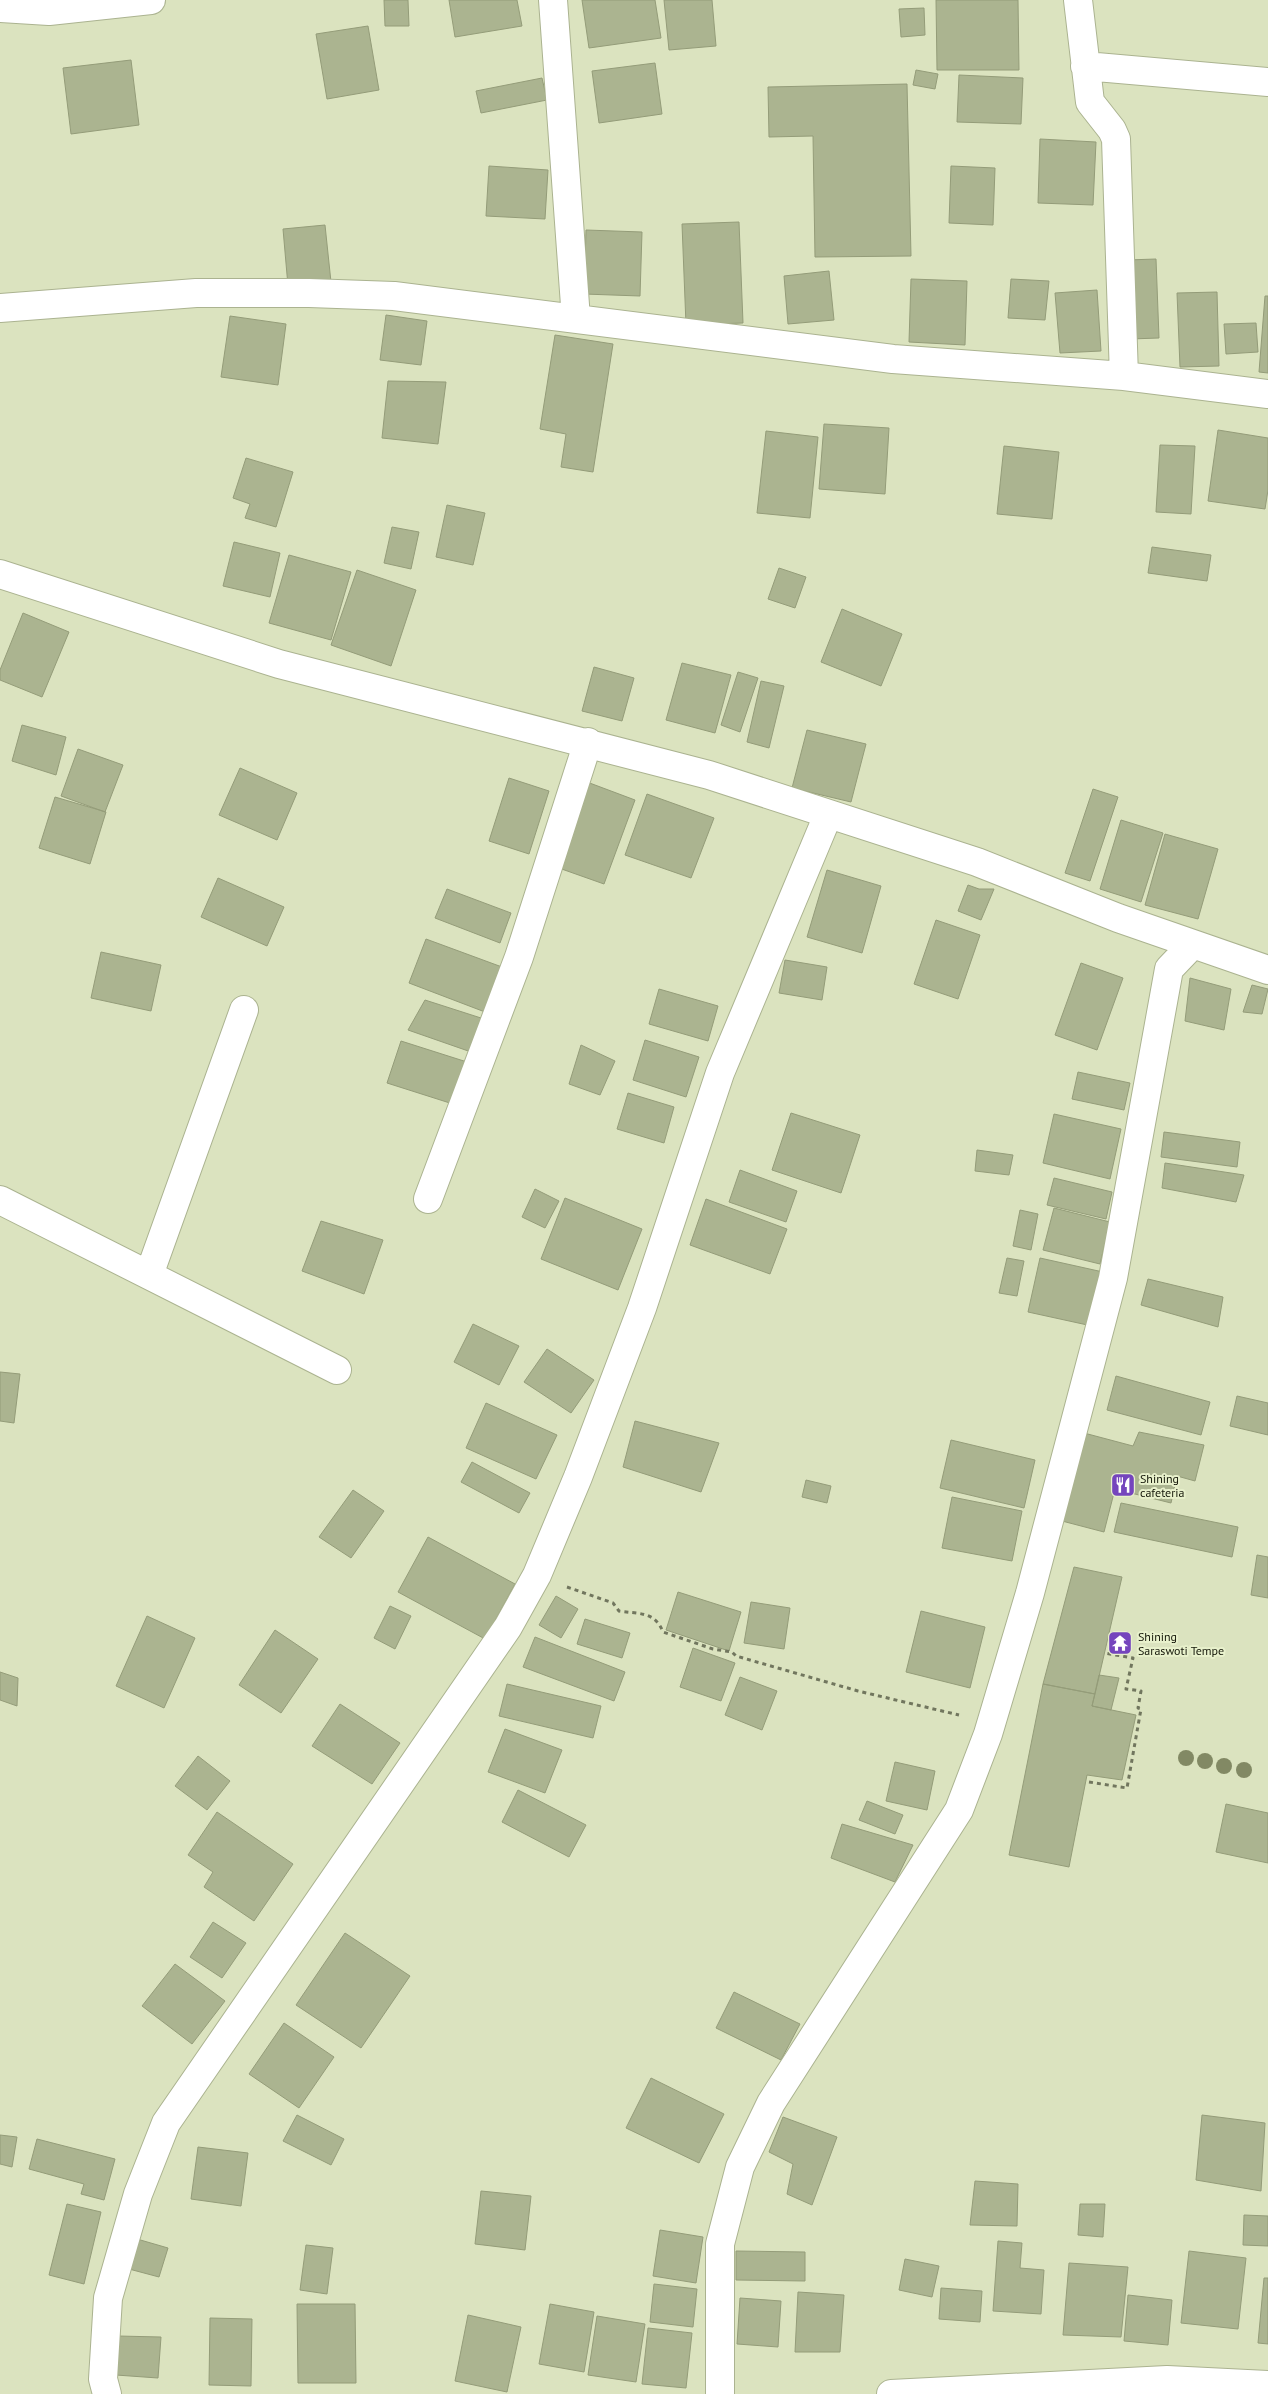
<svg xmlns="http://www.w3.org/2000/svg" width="1268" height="2394" viewBox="0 0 1268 2394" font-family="'PT Sans',sans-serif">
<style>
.building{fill:#abb490;stroke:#949c79}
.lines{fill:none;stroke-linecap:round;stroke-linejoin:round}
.minor-casing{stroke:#abb390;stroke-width:30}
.path{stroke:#71765e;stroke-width:3;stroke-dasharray:4 4;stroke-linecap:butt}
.minor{stroke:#fff;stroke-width:28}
.tree{fill:#828964}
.labels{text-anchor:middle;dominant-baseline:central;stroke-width:4;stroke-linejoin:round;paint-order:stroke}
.poi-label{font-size:12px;fill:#141709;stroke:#e8f1cc;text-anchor:start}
</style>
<rect width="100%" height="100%" fill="#dbe3bf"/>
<!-- building -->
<path class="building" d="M 384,0 L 408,0 L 409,26 L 385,26 Z
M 449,0 L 517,0 L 522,26 L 455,37 Z
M 582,0 L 655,0 L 661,38 L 589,48 Z
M 664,0 L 712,0 L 716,46 L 669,50 Z
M 936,0 L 1018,0 L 1019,70 L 937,70 Z
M 924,8 L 925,35 L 901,37 L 899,9 Z
M 368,26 L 379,90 L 327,99 L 316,34 Z
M 131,60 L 139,125 L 71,134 L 63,68 Z
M 655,63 L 662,114 L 599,123 L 592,71 Z
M 916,70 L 938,74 L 935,89 L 913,85 Z
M 959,75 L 1023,78 L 1021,124 L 957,122 Z
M 542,78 L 547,100 L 481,113 L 476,91 Z
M 907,84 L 911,256 L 815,257 L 813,136 L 769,137 L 768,87 Z
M 1040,139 L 1096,142 L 1093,205 L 1038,203 Z
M 489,166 L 548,170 L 545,219 L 486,216 Z
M 951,166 L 995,168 L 993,225 L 949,223 Z
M 739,222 L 743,323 L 686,325 L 682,224 Z
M 325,225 L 331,282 L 288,286 L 283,229 Z
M 586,230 L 642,232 L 640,296 L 584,294 Z
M 1156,259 L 1159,338 L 1130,339 L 1127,260 Z
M 829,271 L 834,320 L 788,324 L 784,276 Z
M 911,279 L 967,281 L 965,345 L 909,342 Z
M 1011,279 L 1049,281 L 1045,320 L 1008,318 Z
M 1097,290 L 1101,351 L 1060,353 L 1055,293 Z
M 1217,292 L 1219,366 L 1180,367 L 1177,293 Z
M 1265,296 L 1268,296 L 1268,373 L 1259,372 Z
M 386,315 L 427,321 L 421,365 L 380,360 Z
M 230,316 L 286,324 L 278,385 L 221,377 Z
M 1256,323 L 1258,352 L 1226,354 L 1224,324 Z
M 555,335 L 613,344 L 593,472 L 561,467 L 566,434 L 540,429 Z
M 388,381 L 446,382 L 438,444 L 382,438 Z
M 824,424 L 889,428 L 885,494 L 819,489 Z
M 1218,430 L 1268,438 L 1268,490 L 1265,509 L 1208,501 Z
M 766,431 L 818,437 L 810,518 L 757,513 Z
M 1160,445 L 1195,446 L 1191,514 L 1156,512 Z
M 1004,446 L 1059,452 L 1052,519 L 997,514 Z
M 246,458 L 293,472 L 276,527 L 245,518 L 250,504 L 233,498 Z
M 447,505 L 485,513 L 473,565 L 436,557 Z
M 392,527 L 419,532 L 411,569 L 384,563 Z
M 234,542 L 280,553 L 270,597 L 223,586 Z
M 1152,547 L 1211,555 L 1207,581 L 1148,573 Z
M 289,555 L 351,572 L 331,640 L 269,623 Z
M 779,568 L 806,577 L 795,608 L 768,599 Z
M 357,570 L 416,590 L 391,666 L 331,645 Z
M 842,609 L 902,634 L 881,686 L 821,662 Z
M 23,613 L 69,632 L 42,697 L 0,680 L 0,670 Z
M 682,663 L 731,675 L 715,733 L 666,720 Z
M 594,667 L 634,678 L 622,721 L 582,711 Z
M 738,672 L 758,678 L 740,732 L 721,725 Z
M 761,681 L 784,686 L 769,748 L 747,742 Z
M 22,725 L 66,737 L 56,775 L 12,761 Z
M 807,730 L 866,744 L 851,802 L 792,788 Z
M 78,749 L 123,765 L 105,812 L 61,796 Z
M 240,768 L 297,793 L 277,840 L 219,815 Z
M 509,778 L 549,791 L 529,854 L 489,841 Z
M 587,782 L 635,800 L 604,884 L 556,867 Z
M 1093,789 L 1118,797 L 1090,881 L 1065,873 Z
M 647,794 L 714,818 L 691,878 L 625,855 Z
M 55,797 L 106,812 L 90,864 L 39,848 Z
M 1121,820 L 1163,833 L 1141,902 L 1100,889 Z
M 1165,834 L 1218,849 L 1198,919 L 1145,905 Z
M 827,870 L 881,886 L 862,953 L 807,937 Z
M 218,878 L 284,907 L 267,946 L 201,917 Z
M 968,885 L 979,889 L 994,889 L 981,920 L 958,911 Z
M 447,889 L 511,913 L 500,943 L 435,918 Z
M 936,920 L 980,935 L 958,999 L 914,984 Z
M 426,939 L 502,967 L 485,1012 L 409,983 Z
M 101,952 L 161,965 L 151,1011 L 91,998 Z
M 785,960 L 827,967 L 822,1000 L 779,993 Z
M 1081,963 L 1123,978 L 1097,1050 L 1055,1035 Z
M 1190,978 L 1231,989 L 1224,1030 L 1185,1021 Z
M 1252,985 L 1268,989 L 1262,1014 L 1243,1012 Z
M 659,989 L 718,1006 L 708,1041 L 649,1024 Z
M 425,1000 L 481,1018 L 474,1053 L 408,1030 Z
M 645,1040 L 699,1057 L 686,1097 L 633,1080 Z
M 401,1041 L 467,1062 L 453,1104 L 387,1083 Z
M 581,1045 L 615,1061 L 600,1095 L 569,1084 Z
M 1078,1072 L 1130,1083 L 1124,1110 L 1072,1099 Z
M 628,1093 L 674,1107 L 664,1143 L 617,1129 Z
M 791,1113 L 860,1135 L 841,1193 L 772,1170 Z
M 1054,1114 L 1121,1129 L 1110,1179 L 1043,1163 Z
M 1164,1132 L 1240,1142 L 1237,1167 L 1161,1157 Z
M 977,1150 L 1013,1155 L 1009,1175 L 975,1171 Z
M 1165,1163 L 1244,1175 L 1236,1202 L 1162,1188 Z
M 740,1170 L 797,1191 L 786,1222 L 729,1202 Z
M 1054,1178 L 1112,1192 L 1106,1219 L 1047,1205 Z
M 535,1189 L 559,1201 L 545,1228 L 522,1217 Z
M 565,1198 L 642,1229 L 618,1290 L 541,1259 Z
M 706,1199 L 787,1229 L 770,1274 L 690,1245 Z
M 1054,1208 L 1110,1222 L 1100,1264 L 1043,1250 Z
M 1020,1210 L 1038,1214 L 1031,1250 L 1013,1246 Z
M 321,1221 L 383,1240 L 364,1294 L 302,1271 Z
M 1007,1258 L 1024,1261 L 1017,1296 L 999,1293 Z
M 1040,1258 L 1103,1272 L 1092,1326 L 1028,1312 Z
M 1148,1279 L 1223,1297 L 1218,1327 L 1141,1305 Z
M 473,1324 L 519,1346 L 499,1385 L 454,1362 Z
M 547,1349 L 594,1380 L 571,1413 L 524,1382 Z
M 0,1372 L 20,1374 L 14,1423 L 0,1421 Z
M 1116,1376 L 1210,1402 L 1201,1435 L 1107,1410 Z
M 1237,1396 L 1268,1403 L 1268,1435 L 1230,1426 Z
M 486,1403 L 557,1435 L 536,1479 L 466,1448 Z
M 635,1421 L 719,1443 L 701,1492 L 623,1467 Z
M 1139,1432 L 1204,1445 L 1195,1481 L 1177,1476 L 1171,1503 L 1115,1489 L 1104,1532 L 1062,1521 L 1084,1433 L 1133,1446 Z
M 951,1440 L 1035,1460 L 1024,1508 L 940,1488 Z
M 472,1462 L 530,1493 L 519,1513 L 461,1482 Z
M 806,1480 L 831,1486 L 827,1503 L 802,1497 Z
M 353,1490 L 384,1511 L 351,1558 L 319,1537 Z
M 952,1497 L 1022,1511 L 1012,1561 L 942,1548 Z
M 1121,1503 L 1238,1527 L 1232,1557 L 1114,1532 Z
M 428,1537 L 515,1584 L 485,1639 L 398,1592 Z
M 1257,1555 L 1268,1557 L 1268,1598 L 1251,1595 Z
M 1074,1567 L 1122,1577 L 1095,1694 L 1043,1684 Z
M 678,1592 L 741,1612 L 729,1651 L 666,1630 Z
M 556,1596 L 578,1609 L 561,1638 L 539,1625 Z
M 751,1602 L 790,1608 L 784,1649 L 744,1643 Z
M 390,1606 L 411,1616 L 395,1649 L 374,1638 Z
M 921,1611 L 985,1627 L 970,1688 L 906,1672 Z
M 147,1616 L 195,1638 L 164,1708 L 116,1686 Z
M 585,1619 L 630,1633 L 622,1658 L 577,1644 Z
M 275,1630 L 318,1659 L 281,1713 L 239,1685 Z
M 1115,1634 L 1128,1636 L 1124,1652 L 1112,1649 Z
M 535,1637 L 625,1672 L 614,1701 L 523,1667 Z
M 693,1648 L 735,1663 L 721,1701 L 680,1687 Z
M 0,1672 L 18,1678 L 17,1706 L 0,1700 Z
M 1099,1675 L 1119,1678 L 1111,1710 L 1092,1706 Z
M 740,1677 L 777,1691 L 762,1730 L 725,1715 Z
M 507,1684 L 601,1706 L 593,1738 L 499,1716 Z
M 1043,1684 L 1095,1694 L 1092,1706 L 1136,1715 L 1122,1780 L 1087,1775 L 1069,1867 L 1009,1855 Z
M 340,1704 L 400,1743 L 372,1784 L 312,1746 Z
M 505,1729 L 562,1750 L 545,1793 L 488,1772 Z
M 198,1756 L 230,1781 L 207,1810 L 175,1786 Z
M 895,1762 L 935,1771 L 927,1810 L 886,1801 Z
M 518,1790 L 586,1825 L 569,1857 L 502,1822 Z
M 867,1801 L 903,1815 L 895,1834 L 859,1820 Z
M 1226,1804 L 1268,1813 L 1268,1863 L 1216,1852 Z
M 217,1812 L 293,1864 L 254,1921 L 204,1887 L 213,1872 L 188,1855 Z
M 842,1824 L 913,1845 L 895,1882 L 831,1858 Z
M 213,1922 L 246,1943 L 222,1978 L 190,1957 Z
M 345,1933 L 410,1976 L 361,2048 L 296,2005 Z
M 175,1964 L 225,2001 L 192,2044 L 142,2006 Z
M 734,1992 L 800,2024 L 781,2060 L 716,2028 Z
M 284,2023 L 334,2057 L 299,2108 L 249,2074 Z
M 651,2078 L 724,2114 L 699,2163 L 626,2128 Z
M 297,2115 L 344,2139 L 331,2165 L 283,2141 Z
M 1202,2115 L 1265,2123 L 1261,2191 L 1196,2180 Z
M 783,2117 L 837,2137 L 812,2205 L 787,2194 L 793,2164 L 769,2152 Z
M 0,2135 L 17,2137 L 12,2167 L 0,2164 Z
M 37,2139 L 115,2159 L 104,2200 L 81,2194 L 84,2184 L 29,2169 Z
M 198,2147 L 248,2153 L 241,2206 L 191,2199 Z
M 975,2181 L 1018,2184 L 1017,2226 L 970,2225 Z
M 481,2191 L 531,2196 L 525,2250 L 475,2244 Z
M 67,2204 L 101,2212 L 84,2284 L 49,2275 Z
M 1080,2204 L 1105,2204 L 1103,2237 L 1078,2235 Z
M 1244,2215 L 1268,2216 L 1268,2246 L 1243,2245 Z
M 660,2230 L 703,2237 L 696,2283 L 653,2276 Z
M 137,2239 L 168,2248 L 159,2277 L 129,2269 Z
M 998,2241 L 1022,2243 L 1020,2268 L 1044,2270 L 1041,2314 L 993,2311 Z
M 306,2245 L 333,2248 L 327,2294 L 300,2290 Z
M 736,2251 L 805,2252 L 805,2281 L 736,2280 Z
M 1189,2251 L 1246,2258 L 1238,2329 L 1181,2323 Z
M 905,2259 L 939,2266 L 932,2297 L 899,2290 Z
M 1069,2263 L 1128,2267 L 1121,2337 L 1063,2335 Z
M 1264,2278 L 1268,2278 L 1268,2344 L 1258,2343 Z
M 654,2284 L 697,2289 L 693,2327 L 650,2322 Z
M 941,2288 L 982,2291 L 980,2322 L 939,2319 Z
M 798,2292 L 844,2295 L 840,2352 L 795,2352 Z
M 1128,2295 L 1172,2300 L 1168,2345 L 1124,2341 Z
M 740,2298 L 781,2301 L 778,2347 L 737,2344 Z
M 297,2304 L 355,2304 L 356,2383 L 298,2383 Z
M 550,2304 L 594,2312 L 584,2372 L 539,2364 Z
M 468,2315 L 521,2327 L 507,2392 L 455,2381 Z
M 597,2316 L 645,2324 L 636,2382 L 588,2375 Z
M 210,2318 L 252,2319 L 251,2386 L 209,2385 Z
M 648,2328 L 692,2333 L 686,2388 L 642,2384 Z
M 118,2336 L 161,2337 L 158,2378 L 116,2375 Z"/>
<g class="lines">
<defs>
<path id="minor" d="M 553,0 L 576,319
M 1078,0 L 1090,102 L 1112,130 L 1116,139 L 1124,376
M 0,8 L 49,11 L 151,0
M 1085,66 L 1268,82
M 0,308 L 196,293 L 309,293 L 394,296 L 893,359 L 1124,376 L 1268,394
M 0,574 L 279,664 L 709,775 L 977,862 L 1118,918 L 1268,970
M 428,1199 L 519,957 L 588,742
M 0,1200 L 337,1370
M 149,1275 L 244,1010
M 107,2394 L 103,2379 L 108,2298 L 138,2194 L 166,2123 L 508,1627 L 537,1575 L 578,1477 L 642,1308 L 720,1073 L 828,815
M 720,2394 L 720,2244 L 740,2167 L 771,2103 L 959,1810 L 988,1734 L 1030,1593 L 1113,1278 L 1169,969 L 1192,945
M 891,2394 L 1167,2380 L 1268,2385"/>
</defs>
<!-- minor casing -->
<use href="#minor" class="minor-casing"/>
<!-- path -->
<path class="path" d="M 567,1587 L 613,1603 L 619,1611 C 638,1614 655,1611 663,1632 L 713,1649 L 732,1652 L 736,1656 L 858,1691 L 959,1715
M 1089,1782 L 1127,1788 L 1141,1709 L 1138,1708 L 1141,1691 L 1126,1689 L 1133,1658 L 1104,1653"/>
<!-- minor -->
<use href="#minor" class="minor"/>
</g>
<!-- trees -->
<g class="tree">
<circle cx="1186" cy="1758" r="8"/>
<circle cx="1205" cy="1761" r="8"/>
<circle cx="1224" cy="1766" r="8"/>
<circle cx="1244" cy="1770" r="8"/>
</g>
<!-- icons -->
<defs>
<symbol id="restaurant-square" viewBox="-11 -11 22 22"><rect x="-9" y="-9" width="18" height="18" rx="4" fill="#7545bd" stroke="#e8f1cc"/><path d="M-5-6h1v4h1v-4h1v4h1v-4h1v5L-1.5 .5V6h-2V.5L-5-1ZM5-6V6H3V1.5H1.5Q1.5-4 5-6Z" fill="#fff"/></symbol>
<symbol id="temple-square" viewBox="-11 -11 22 22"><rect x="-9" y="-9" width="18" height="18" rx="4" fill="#7545bd" stroke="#e8f1cc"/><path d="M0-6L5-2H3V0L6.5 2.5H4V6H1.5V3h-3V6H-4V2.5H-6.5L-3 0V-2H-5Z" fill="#fff"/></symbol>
</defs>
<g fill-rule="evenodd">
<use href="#restaurant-square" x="1109" y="1471" width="28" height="28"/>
<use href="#temple-square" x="1106" y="1629" width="28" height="28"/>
</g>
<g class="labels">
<!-- poi labels -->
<g class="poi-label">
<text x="1140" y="1478">Shining<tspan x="1140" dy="14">cafeteria</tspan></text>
<text x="1138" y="1636">Shining<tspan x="1138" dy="14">Saraswoti Tempe</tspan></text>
</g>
</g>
</svg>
